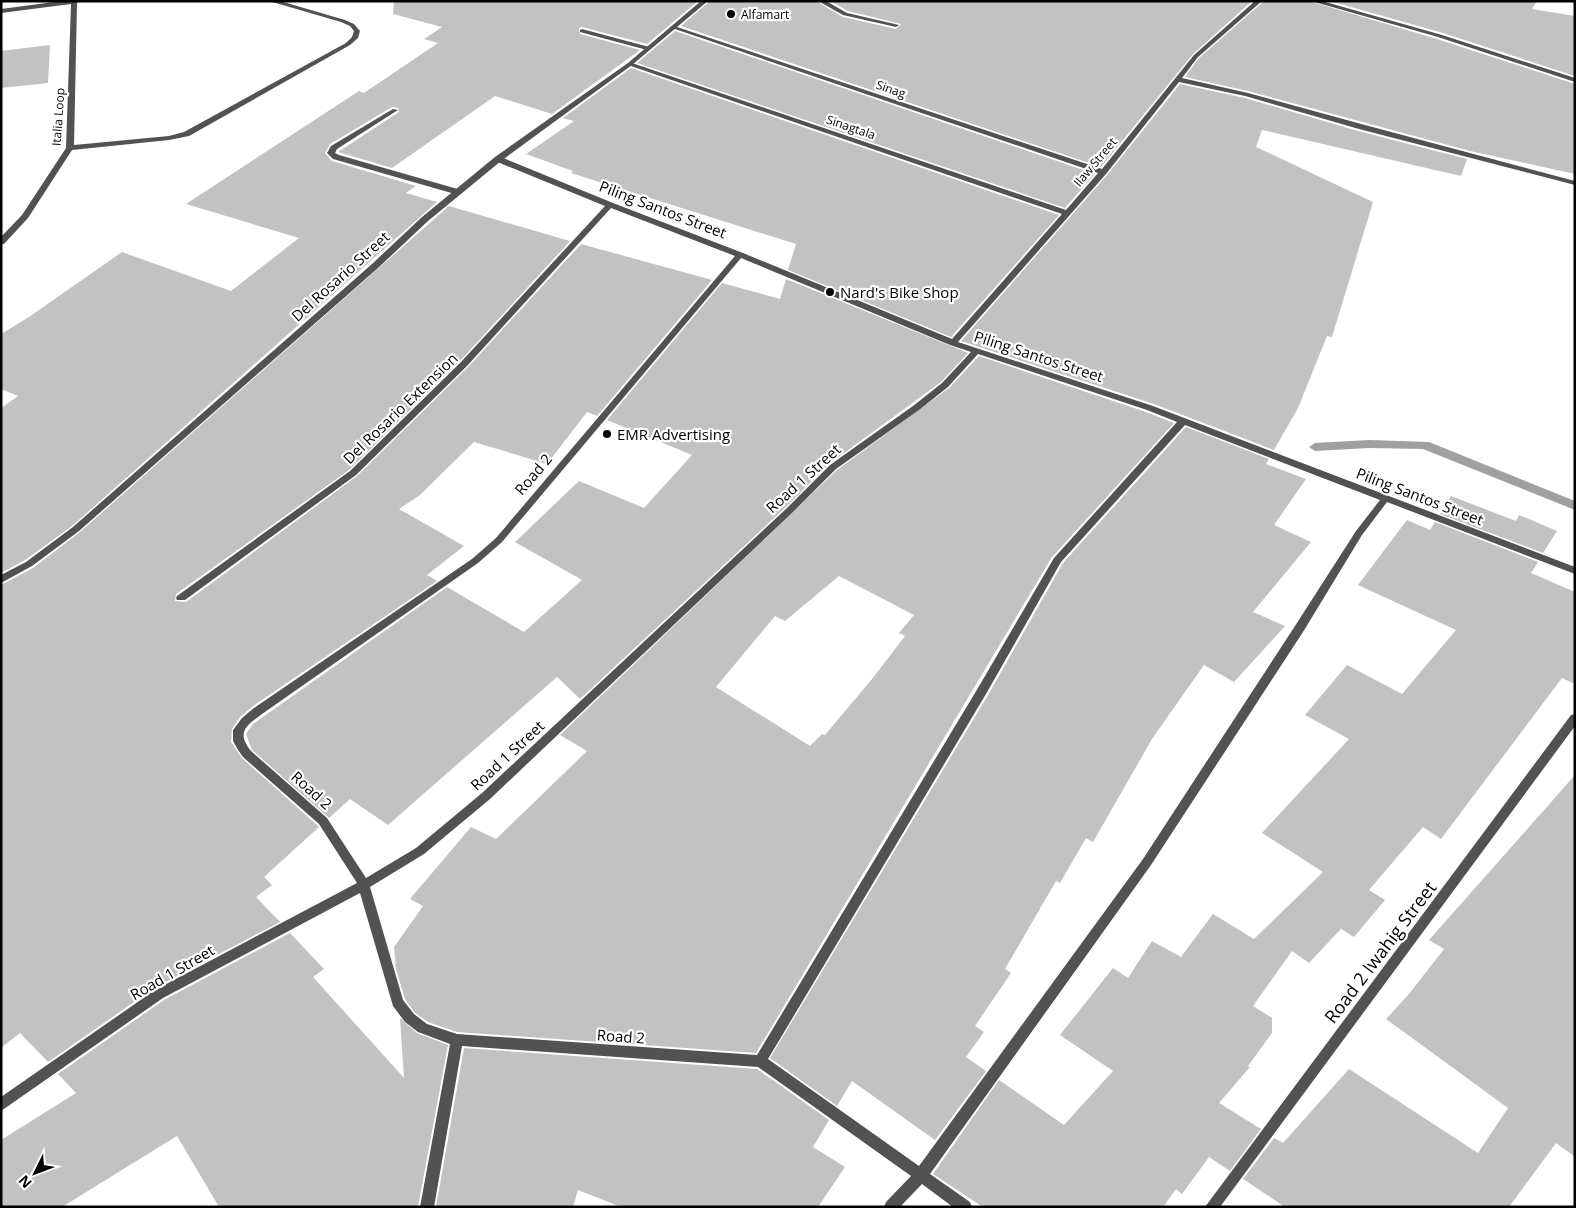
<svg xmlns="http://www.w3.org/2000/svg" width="1576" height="1208" viewBox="0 0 1576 1208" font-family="'Open Sans',sans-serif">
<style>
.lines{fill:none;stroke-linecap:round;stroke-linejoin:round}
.stream{fill:#a0a0a0;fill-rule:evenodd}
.building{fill:#c2c2c2;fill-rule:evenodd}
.service{fill:#525252;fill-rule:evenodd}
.minor{fill:#525252;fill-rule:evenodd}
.tertiary{fill:#525252;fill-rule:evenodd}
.poi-dot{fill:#000;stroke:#fff;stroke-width:2}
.labels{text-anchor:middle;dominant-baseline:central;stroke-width:4.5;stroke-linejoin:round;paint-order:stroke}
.far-poi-label{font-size:12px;fill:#000;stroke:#fff;text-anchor:start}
.far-street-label{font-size:12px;fill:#000;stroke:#fff}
.street-label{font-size:15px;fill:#000;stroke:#fff}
.poi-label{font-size:15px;fill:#000;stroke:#fff;text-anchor:start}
.near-street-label{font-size:18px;fill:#000;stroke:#fff}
</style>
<rect width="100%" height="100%" fill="#fff"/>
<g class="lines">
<!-- stream -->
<path class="stream" d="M 1369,440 L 1429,442 L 1575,501 L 1575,510 L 1423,449 L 1369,448 L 1315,451 L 1309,447 L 1315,443 Z"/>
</g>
<!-- building -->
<path class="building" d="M 394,1 L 698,1 L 647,44 L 582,27 L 579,28 L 580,34 L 640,50 L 552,114 L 495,96 L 392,168 L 338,152 L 399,112 L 398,108 L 392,107 L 330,144 L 325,153 L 332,161 L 416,186 L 406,193 L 437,202 L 72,526 L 25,560 L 1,573 L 1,408 L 18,396 L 1,389 L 1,334 L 29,317 L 122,252 L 231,291 L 299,238 L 186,204 L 359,91 L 364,93 L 438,43 L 424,39 L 442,27 L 393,14 Z
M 710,1 L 816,1 L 843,17 L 896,29 L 901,24 L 848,11 L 830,1 L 1252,1 L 1193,54 L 1101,167 L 681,26 Z
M 1264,1 L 1309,1 L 1437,39 L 1575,84 L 1575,174 L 1470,151 L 1248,91 L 1185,77 L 1199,58 Z
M 1330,1 L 1537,1 L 1532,9 L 1575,16 L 1575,76 L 1443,33 Z
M 675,31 L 1095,174 L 1065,208 L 637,63 Z
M 50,45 L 48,83 L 1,88 L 1,51 Z
M 631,68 L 1059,215 L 951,337 L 788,270 L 796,244 L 571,173 L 573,171 L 526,154 L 574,121 L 563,118 Z
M 1180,84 L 1245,98 L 1358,131 L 1467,159 L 1461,176 L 1262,130 L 1256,147 L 1373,202 L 1332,337 L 1327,336 L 1298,408 L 1274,450 L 1154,404 L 961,341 L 1107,175 Z
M 449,206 L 570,241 L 460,361 L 349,470 L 176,594 L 175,601 L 186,602 L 357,476 L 468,367 L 581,244 L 712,280 L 597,416 L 587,412 L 547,464 L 474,442 L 420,495 L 399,509 L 464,546 L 427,575 L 437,581 L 253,706 L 240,717 L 232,729 L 231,742 L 242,758 L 319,827 L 264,877 L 272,885 L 256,897 L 280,922 L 154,988 L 48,1062 L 20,1033 L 1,1048 L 1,585 L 33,568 L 80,532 Z
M 786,279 L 968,353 L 941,382 L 829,464 L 786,507 L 580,699 L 557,677 L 388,825 L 350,799 L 329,818 L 252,750 L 246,734 L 253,724 L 447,587 L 524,632 L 582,580 L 515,542 L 579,481 L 644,508 L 692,455 L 607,420 L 722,283 L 780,299 Z
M 979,356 L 1146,412 L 1174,423 L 1052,557 L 756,1053 L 457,1032 L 428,1022 L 415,1013 L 405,999 L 396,969 L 394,947 L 423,906 L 410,899 L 471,827 L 496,839 L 587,751 L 560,735 L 837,470 L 949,388 ZM 839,576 L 914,615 L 899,633 L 905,636 L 872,679 L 825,735 L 822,734 L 810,746 L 716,687 L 775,616 L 785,621 Z
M 1186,427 L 1269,459 L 1266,464 L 1306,479 L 1274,525 L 1311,542 L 1253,612 L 1285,626 L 1234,682 L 1204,665 L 1152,739 L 1093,842 L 1086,838 L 1060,883 L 1056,881 L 1005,969 L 1011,973 L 975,1026 L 984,1032 L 966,1057 L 986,1071 L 935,1140 L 852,1081 L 837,1106 L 770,1058 L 988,695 L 1063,563 Z
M 1451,496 L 1516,521 L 1519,515 L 1557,531 L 1543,553 L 1440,514 Z
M 1407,520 L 1430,530 L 1435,522 L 1538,562 L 1531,573 L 1575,592 L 1575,684 L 1562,678 L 1441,839 L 1423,827 L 1369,890 L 1385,900 L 1354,937 L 1341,929 L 1309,963 L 1292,951 L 1253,1006 L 1272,1018 L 1272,1033 L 1248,1066 L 1250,1067 L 1219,1103 L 1261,1129 L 1230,1171 L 1209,1157 L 1182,1194 L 1176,1189 L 1163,1207 L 983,1207 L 933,1174 L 999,1080 L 1064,1125 L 1113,1071 L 1060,1035 L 1113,968 L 1128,978 L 1152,941 L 1181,957 L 1213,914 L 1254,939 L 1323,872 L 1262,833 L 1349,739 L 1305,715 L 1347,665 L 1402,694 L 1456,630 L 1358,585 Z
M 1575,775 L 1575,1157 L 1556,1143 L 1509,1207 L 1285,1207 L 1243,1179 L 1274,1138 L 1283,1143 L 1349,1069 L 1478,1153 L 1508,1108 L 1386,1019 L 1409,994 L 1444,949 L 1429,940 Z
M 290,933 L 324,969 L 313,977 L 404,1078 L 400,1018 L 417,1033 L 448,1045 L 418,1207 L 219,1207 L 177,1136 L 62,1207 L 1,1207 L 1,1140 L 76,1093 L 58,1074 L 164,1000 Z
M 464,1048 L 757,1069 L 829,1120 L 813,1147 L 845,1167 L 818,1207 L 621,1207 L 578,1190 L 573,1207 L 436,1207 Z"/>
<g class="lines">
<!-- service -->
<path class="service" d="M 818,1 L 826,1 L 847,13 L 899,25 L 896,27 L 843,15 Z
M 582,29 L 649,47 L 650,48 L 647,50 L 580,32 L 580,30 Z
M 393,109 L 398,110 L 337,149 L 335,153 L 339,155 L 461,190 L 461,194 L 455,194 L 333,159 L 327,153 L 331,146 Z"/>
<!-- minor -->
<path class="minor" d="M 61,1 L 80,1 L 77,3 L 74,145 L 169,136 L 184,132 L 346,43 L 352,37 L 354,31 L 350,26 L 341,22 L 269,1 L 280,1 L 345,20 L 354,24 L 360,31 L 358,38 L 350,45 L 189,136 L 169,140 L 72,150 L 28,218 L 4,244 L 1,244 L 1,237 L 22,215 L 66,148 L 71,4 L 1,13 L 1,9 Z
M 1255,1 L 1262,1 L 1198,57 L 1182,78 L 1248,93 L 1365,125 L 1575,181 L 1575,185 L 1359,129 L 1245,96 L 1179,82 L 1106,174 L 958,342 L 1153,406 L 1575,567 L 1575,574 L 1387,502 L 1362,535 L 1303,632 L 1151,865 L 930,1174 L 970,1202 L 972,1207 L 953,1207 L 922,1184 L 900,1207 L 884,1207 L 886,1202 L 911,1176 L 758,1067 L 462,1046 L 434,1207 L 420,1207 L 450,1044 L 418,1032 L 405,1022 L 393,1006 L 360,893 L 163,998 L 1,1111 L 1,1097 L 155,990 L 357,883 L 319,824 L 243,757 L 238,750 L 233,741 L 233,730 L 242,718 L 254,708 L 472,559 L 496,538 L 735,256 L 611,208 L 467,366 L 356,475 L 185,600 L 177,600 L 176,598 L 177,596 L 350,471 L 461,362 L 605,206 L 495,161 L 495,157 L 501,157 L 613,203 L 743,253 L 952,339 L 1062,214 L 628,65 L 628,63 L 632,63 L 1066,210 L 1098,173 L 669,27 L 674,26 L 1102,169 L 1194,55 ZM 741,258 L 950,345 L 971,352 L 942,383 L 913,406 L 830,465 L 787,508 L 482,793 L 416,848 L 366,878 L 327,818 L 251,751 C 236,732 246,726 262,714 L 478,563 L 502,542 ZM 978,354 L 1147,410 L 1177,422 L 1054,558 L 978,688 L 757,1055 L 457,1034 L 427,1024 L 414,1014 L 403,1000 L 370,887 L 424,854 L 490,799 L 793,512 L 836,469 L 919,410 L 948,387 ZM 1185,425 L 1380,500 L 1356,531 L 1295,626 L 1143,859 L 919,1166 L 768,1059 L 986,694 L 1061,562 Z
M 1311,1 L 1322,1 L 1442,35 L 1575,78 L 1575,82 L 1438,37 Z
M 1575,714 L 1575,726 L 1220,1207 L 1205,1207 L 1571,715 Z"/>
<!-- tertiary -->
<path class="tertiary" d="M 701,1 L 708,1 L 632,65 L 501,161 L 428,221 L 378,268 L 79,531 L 32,566 L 1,583 L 1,575 L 26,562 L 73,527 L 372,264 L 422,217 L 495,157 L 628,63 Z"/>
</g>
<!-- markers -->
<g class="poi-dot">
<circle cx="731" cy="14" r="5"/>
<circle cx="830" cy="292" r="5"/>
<circle cx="607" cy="434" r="5"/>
</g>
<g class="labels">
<!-- far-poi labels -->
<g class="far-poi-label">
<text x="741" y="14">Alfamart</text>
</g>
<!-- far-street labels -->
<g class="far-street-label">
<text transform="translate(891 89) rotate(19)">Sinag</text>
<text transform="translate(58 117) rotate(-86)">Italia Loop</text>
<text transform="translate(851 127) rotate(19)">Sinagtala</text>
<text transform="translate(1095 162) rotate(-50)">Ilaw Street</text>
</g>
<!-- street labels -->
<g class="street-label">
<text transform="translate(663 209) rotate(21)">Piling Santos Street</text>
<text transform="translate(340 276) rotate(-42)">Del Rosario Street</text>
<text transform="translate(1039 356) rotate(18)">Piling Santos Street</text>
<text transform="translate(400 408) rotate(-44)">Del Rosario Extension</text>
<text transform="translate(533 474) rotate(-50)">Road 2</text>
<text transform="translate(803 478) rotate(-42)">Road 1 Street</text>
<text transform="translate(1420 496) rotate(21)">Piling Santos Street</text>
<text transform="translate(507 755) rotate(-43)">Road 1 Street</text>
<text transform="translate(312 790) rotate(42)">Road 2</text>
<text transform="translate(172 972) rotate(-30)">Road 1 Street</text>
<text transform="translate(621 1036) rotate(4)">Road 2</text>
</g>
<!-- poi labels -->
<g class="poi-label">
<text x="840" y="292">Nard's Bike Shop</text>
<text x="617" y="434">EMR Advertising</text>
</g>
<!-- near-street labels -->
<g class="near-street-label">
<text transform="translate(1380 952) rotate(-53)">Road 2 Iwahig Street</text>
</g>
</g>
<!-- border -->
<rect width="1576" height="1208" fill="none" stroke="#000000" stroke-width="5"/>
<!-- north arrow -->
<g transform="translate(35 1173) rotate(228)" stroke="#ffffff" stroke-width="4" paint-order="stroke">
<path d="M0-4L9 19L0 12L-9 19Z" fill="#000000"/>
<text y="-8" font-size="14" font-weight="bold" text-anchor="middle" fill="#000000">N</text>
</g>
</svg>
